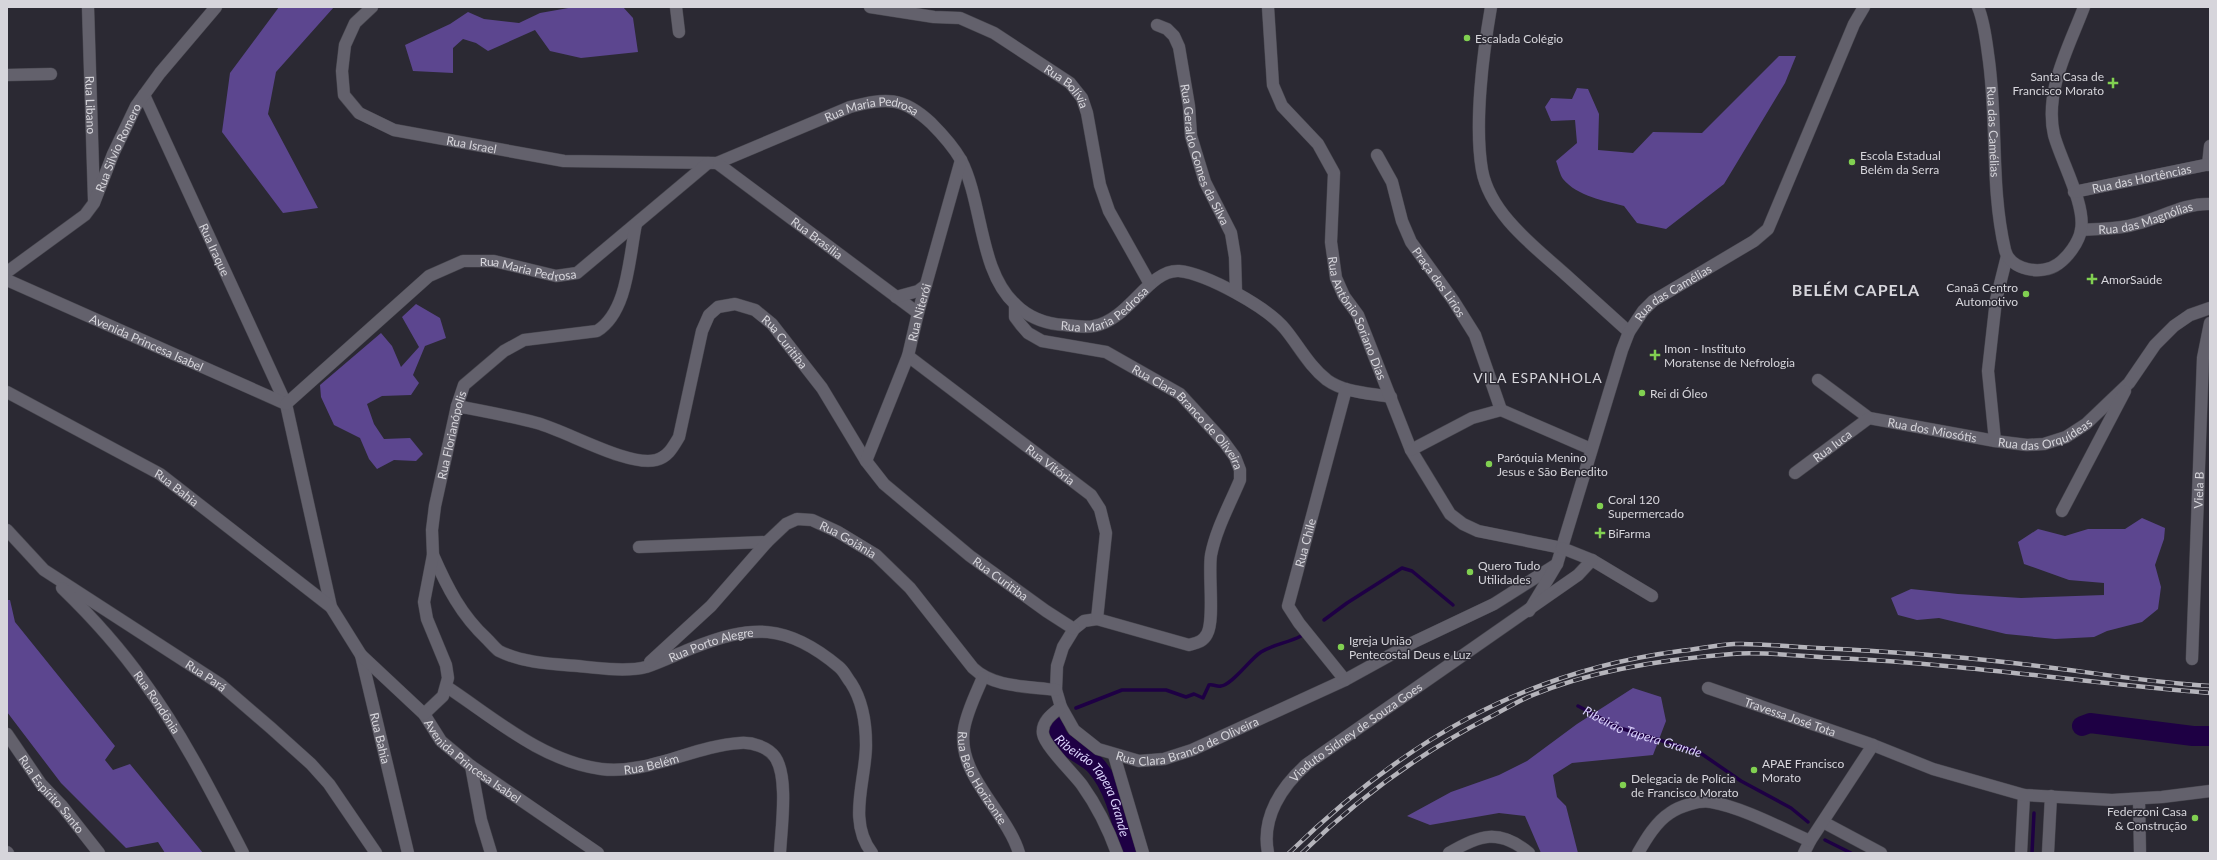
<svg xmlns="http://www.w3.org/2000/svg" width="2217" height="860" viewBox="0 0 2217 860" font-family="Lato,sans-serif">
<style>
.forest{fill:#5c468f}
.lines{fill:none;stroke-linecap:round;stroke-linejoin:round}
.stream{stroke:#1e0044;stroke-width:3.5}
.river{stroke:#1e0044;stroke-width:20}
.street-casing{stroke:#46454d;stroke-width:13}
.secondary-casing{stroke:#46454d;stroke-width:13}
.street{stroke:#63616c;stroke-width:12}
.secondary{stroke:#63616c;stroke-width:12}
.rail-casing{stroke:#b5b4bb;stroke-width:4.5}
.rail{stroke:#2b2933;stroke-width:3;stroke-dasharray:9;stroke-linecap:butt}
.poi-dot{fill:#81d051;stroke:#2b2933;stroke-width:1.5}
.labels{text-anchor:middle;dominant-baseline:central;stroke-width:3;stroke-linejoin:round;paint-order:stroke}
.poi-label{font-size:12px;fill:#d6d5db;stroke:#2b2933;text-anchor:start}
.street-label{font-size:12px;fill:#d6d5db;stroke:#2b2933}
.water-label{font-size:13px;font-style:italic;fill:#d9d0fa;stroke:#2b2933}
.quarter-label{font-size:14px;letter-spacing:1px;fill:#d6d5db;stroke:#2b2933}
.district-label{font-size:16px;font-weight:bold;letter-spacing:1px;fill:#d6d5db;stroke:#2b2933}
</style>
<rect width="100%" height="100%" fill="#2b2933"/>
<!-- forest -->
<path class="forest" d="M 279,7 L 334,7 L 276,72 L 268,114 L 318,208 L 283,213 L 222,132 L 230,73 Z
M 574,7 L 623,7 L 633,18 L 638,52 L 581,58 L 550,51 L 535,30 L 488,51 L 476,43 L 463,39 L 453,48 L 453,73 L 413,71 L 405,45 L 450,24 L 468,12 L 484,19 L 519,23 L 540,13 Z
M 1779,56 L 1796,56 L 1785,83 L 1724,184 L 1666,229 L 1637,223 L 1624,206 C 1605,201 1577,196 1563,179 C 1560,175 1558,166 1556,161 L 1577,143 L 1575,120 L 1551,121 L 1545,107 L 1551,98 L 1572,99 L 1577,88 L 1588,89 L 1599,114 L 1598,150 L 1633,153 L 1653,132 L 1702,133 Z
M 416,304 L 440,318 L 446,338 L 425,346 L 413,375 L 419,383 L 411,395 L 382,396 L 367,404 L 374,424 L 384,439 L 410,438 L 423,454 L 416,461 L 394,460 L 377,469 L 369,459 L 360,438 L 334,425 L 321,397 L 320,385 L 381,333 L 392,346 L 401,367 L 419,347 L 402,317 Z
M 2142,518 L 2165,528 L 2164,539 L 2155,565 L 2161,587 L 2158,609 L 2142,622 L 2107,631 L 2094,637 L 2055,639 L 2006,634 L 1939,618 L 1917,620 L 1898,615 L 1891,598 L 1911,589 L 1958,594 L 2021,598 L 2104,595 L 2104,583 L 2069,580 L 2024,564 L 2018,542 L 2038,529 L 2065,536 L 2088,529 L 2125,529 Z
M 7,600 L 10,600 L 15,622 L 115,746 L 105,760 L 113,770 L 130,764 L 203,853 L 165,853 L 158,842 L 126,848 L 61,783 L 7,712 Z
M 1633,688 L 1661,697 L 1666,721 L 1653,755 L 1572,763 L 1553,775 L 1557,797 L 1566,806 L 1578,853 L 1541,853 L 1525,816 L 1499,813 L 1430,825 L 1407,816 L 1451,792 L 1499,775 L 1527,761 L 1577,724 Z"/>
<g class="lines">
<!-- stream -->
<g class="stream">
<path d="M 1324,620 L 1347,603 L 1402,568 L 1412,571 L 1453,605"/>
<path id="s1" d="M 1578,706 L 1620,728 L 1699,752 L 1741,781 L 1791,808 L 1808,822"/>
<path d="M 1076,708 L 1122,690 L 1166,690 L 1186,697 L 1194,694 L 1203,698 L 1209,685 C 1213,684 1217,687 1221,686 C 1232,685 1250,659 1261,652 C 1274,644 1288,643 1301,636"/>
<path d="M 1825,840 L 1851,853"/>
<path d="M 2032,853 L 2034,813"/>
</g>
<!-- river -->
<g class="river">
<path id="s2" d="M 1057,721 C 1046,741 1084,753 1095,765 C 1116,788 1122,823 1129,853"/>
<path d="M 2082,726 L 2090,723 L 2193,736 L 2210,736"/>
</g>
<defs>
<g id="street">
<path id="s3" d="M 88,7 L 94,200"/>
<path id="s4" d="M 372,7 L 355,23 L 345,45 L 342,71 L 344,95 L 359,113 L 394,130 L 564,161 L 717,163 L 850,107 C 886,98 902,96 931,123 C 942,134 953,146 961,160 C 983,203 979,271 1015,304 C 1029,318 1046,324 1065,325 C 1074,326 1085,328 1094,326 C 1129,320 1149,269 1179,271 C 1207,274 1267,307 1285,329 C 1299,346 1309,366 1327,380 C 1345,393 1370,393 1391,397"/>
<path d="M 676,7 L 679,32"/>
<path id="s5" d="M 870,7 L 934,17 L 960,18 L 994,33 L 1070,83 L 1082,98 L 1087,113 L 1100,185 L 1109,211 L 1150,284"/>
<path id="s6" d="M 1268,7 L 1273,85 L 1282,106 L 1318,144 L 1334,173 L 1331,242 L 1336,278 L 1344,296 L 1358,315 L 1411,450 L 1450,514 L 1463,524 L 1478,531 L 1562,548"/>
<path d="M 1491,7 C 1483,53 1474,124 1482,170 C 1490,214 1535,247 1566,275 C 1587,294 1608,313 1629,332"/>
<path id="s7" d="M 1157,25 L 1167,29 L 1174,36 L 1179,47 L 1189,106 L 1191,136 L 1205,182 L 1231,233 L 1235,257 L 1236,292"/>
<path d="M 7,75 L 51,74"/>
<path id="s8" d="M 144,95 L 286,404 L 331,607 L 361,655 L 408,853"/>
<path id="s9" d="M 1377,155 L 1392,182 L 1402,221 L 1411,242 L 1453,300 L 1475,335 L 1501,410"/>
<path id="s10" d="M 717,163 L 918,313"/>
<path d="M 2208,165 L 2210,146"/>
<path id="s11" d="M 2081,230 C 2101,228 2117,230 2136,224 C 2161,218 2184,203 2210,204"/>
<path id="s12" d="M 7,272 L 85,215 L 94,203 L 113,154 L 136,106 L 160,73 L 216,7"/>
<path id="s13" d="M 7,280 L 286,404"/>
<path d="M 896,297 L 918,291 L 926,285"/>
<path id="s14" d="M 1015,304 L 1015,317 L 1021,325 L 1028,333 L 1042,341 L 1106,352 L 1180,394 L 1224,442 L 1235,457 L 1240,470 L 1240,480 C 1230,504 1216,529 1211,555 C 1208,574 1215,620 1207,634 C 1203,642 1196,643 1189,645 L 1097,619 L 1084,621 L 1074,629 L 1063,647 L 1057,666 L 1056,690 L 1061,707 L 1074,730 L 1098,749 L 1139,761 L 1164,759 L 1192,750 L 1345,680 L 1414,642 L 1494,604 L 1557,564"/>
<path id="s15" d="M 908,356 L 1091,495 L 1100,509 L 1106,533 L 1097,619"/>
<path id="s16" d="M 1818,380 L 1869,418 L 1995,441 L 2027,445 L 2044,444 L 2066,437 L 2086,424 L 2129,383 L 2155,345 L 2174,326 L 2190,315 L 2210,308"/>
<path id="s17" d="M 7,392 L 160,474 L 331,607"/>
<path id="s18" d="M 286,404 L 429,276 L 463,261 L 494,261 L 556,276 L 577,273 L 708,163"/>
<path id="s19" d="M 457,406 C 483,411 511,416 537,423 C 567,431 628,467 656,460 C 668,457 673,447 679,437 L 702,331 L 709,315 L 718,307 L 735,304 L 755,310 L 772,324 L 822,388 L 866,461 L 884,484 L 970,556 L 1046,611 L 1074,629"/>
<path d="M 1995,441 L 1988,371 L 1996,300 L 2007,256"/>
<path d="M 1411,450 L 1472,418 L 1501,410 L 1591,449"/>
<path id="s20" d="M 866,461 L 908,356 L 918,313 L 961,160"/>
<path id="s21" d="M 1795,473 L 1869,418"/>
<path d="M 2062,511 L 2125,391"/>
<path id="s22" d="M 7,530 L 44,570 L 220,684 L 271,728 L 311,764 L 329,784 L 376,853"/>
<path d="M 639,547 L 767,542"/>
<path id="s23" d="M 433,555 C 447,587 461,615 487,639 C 491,643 495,648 499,651 C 523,663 552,664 578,666 C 597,668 627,672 646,667 C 661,662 675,655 690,649 C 751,624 787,623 839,667 C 844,671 847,678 851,683 C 862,700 866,724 866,745 C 866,780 847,821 872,853"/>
<path d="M 1592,560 L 1652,596"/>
<path id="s24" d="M 62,588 C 92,617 120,648 144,682 C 183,735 213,795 243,853"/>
<path id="s25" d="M 361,655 L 424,714 L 441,741 L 471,766 L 598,853"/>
<path id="s26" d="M 2192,659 L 2203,358 L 2210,323"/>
<path id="s27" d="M 650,662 L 711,606 L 767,542 L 786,524 L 797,519 L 812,520 L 838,532 L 876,555 L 910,588 L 973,668 C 994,688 1028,686 1056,690"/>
<path id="s28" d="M 983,677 C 976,694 967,711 964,729 C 956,774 1007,812 1019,853"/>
<path id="s29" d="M 1345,680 L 1299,623 L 1288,606 L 1346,389"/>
<path id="s30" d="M 447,687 C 494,718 542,761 601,769 C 648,775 693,746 740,743 C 752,742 768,747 775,757 C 789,777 781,830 780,853"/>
<path d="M 1061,707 C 1052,714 1041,722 1043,734 C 1045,746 1073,773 1082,785 C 1097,806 1108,828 1117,853"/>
<path id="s31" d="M 424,714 L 443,696 L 448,678 L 446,665 L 427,619 L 424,602 L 433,555 L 432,530 L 435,506 L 457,406 L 464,385 L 504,351 L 524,340 L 597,331 C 628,312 629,257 636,224"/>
<path id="s32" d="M 7,734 L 41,784 L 62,806 L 99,853"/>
<path d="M 1114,755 L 1143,853"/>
<path d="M 471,766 L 481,820 L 491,853"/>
<path d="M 2139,799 L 2140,853"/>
<path d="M 1823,822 L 1881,853"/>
<path d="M 7,852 L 8,853"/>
<path d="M 1804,853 L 1810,841"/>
<path d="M 2021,853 L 2024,795"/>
<path d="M 2048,853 L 2051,796"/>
</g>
<g id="secondary">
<path id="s33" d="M 1978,7 C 1984,21 1986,39 1988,54 C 1998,119 1990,186 2005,250 C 2010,270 2042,276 2058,264 C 2068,257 2079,242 2081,230 C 2086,205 2061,161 2054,135 C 2044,91 2069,47 2084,7"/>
<path id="s34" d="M 2074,192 L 2210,164"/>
<path id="s35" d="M 1529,611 L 1557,564 L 1622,350 L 1629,332 L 1643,311 L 1653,301 L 1754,241 L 1768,229 L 1854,24 L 1864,7"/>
<path id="s36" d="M 1708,688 L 1873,745 L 1933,769 L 2024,795 L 2112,800 L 2162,797 L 2210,791"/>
<path id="s37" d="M 1268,853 C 1261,817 1282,786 1307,764 L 1578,575 L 1592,560 L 1562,548"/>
<path d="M 1449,853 C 1479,835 1499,828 1529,853"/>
<path d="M 1638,853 C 1646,839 1656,822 1670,813 C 1680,806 1699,800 1711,802 C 1741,807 1781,828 1810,841 L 1873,745"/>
</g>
</defs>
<!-- street casing -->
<use href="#street" class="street-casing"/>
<!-- secondary casing -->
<use href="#secondary" class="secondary-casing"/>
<!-- street -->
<use href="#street" class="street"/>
<!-- secondary -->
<use href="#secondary" class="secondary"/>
<defs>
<path id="rail" d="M 1289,853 C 1402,743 1521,672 1680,651 C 1698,649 1716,645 1734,644 C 1761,643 1790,647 1817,648 C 1880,651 1942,655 2004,662 C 2073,669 2141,682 2210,686
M 1302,853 C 1358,798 1420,753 1490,717 C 1504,710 1518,701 1533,695 C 1593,670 1667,659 1732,654 C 1764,651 1805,657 1838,658 C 1963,664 2086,683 2210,693"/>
</defs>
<!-- rail casing -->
<use href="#rail" class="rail-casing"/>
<!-- rail -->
<use href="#rail" class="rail"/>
</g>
<!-- markers -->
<g class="poi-dot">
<circle cx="1467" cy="38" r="4"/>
<path d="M2111 77h4v4h4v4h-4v4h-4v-4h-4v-4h4z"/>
<circle cx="1852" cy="162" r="4"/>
<path d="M2090 273h4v4h4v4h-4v4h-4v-4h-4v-4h4z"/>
<circle cx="2026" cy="294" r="4"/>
<path d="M1653 349h4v4h4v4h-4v4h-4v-4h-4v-4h4z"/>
<circle cx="1642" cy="393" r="4"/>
<circle cx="1489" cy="464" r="4"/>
<circle cx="1600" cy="506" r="4"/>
<path d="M1598 527h4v4h4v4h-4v4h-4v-4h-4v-4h4z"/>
<circle cx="1470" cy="572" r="4"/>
<circle cx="1341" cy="647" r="4"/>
<circle cx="1754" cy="770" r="4"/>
<circle cx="1623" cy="785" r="4"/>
<circle cx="2195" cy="818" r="4"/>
</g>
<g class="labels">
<!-- poi labels -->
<g class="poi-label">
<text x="1475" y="38">Escalada Colégio</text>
<text x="2104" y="76" text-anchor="end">Santa Casa de<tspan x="2104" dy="14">Francisco Morato</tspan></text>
<text x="1860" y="155">Escola Estadual<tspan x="1860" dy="14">Belém da Serra</tspan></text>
<text x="2101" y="279">AmorSaúde</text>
<text x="2018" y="287" text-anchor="end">Canaã Centro<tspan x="2018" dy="14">Automotivo</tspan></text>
<text x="1664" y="348">Imon - Instituto<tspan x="1664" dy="14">Moratense de Nefrologia</tspan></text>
<text x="1650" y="393">Rei di Óleo</text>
<text x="1497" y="457">Paróquia Menino<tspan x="1497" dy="14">Jesus e São Benedito</tspan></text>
<text x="1608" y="499">Coral 120<tspan x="1608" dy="14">Supermercado</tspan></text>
<text x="1608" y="533">BiFarma</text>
<text x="1478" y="565">Quero Tudo<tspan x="1478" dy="14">Utilidades</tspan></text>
<text x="1349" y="640">Igreja União<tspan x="1349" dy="14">Pentecostal Deus e Luz</tspan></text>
<text x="1762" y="763">APAE Francisco<tspan x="1762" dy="14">Morato</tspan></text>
<text x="1631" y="778">Delegacia de Polícia<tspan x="1631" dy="14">de Francisco Morato</tspan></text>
<text x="2187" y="811" text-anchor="end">Federzoni Casa<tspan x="2187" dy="14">&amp; Construção</tspan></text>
</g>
<!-- street labels -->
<g class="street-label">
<text stroke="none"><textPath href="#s5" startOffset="219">Rua Bolívia</textPath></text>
<text stroke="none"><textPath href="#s3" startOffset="98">Rua Libano</textPath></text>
<text stroke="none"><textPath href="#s4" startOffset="652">Rua Maria Pedrosa</textPath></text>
<text stroke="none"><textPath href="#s33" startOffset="126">Rua das Camélias</textPath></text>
<text stroke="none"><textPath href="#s4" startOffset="239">Rua Israel</textPath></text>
<text stroke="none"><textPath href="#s12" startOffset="172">Rua Silvio Romero</textPath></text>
<text stroke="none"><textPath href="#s7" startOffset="144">Rua Geraldo Gomes da Silva</textPath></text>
<text stroke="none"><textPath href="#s34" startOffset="69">Rua das Hortências</textPath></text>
<text stroke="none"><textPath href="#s11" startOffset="66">Rua das Magnólias</textPath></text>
<text stroke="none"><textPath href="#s10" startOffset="125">Rua Brasília</textPath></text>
<text stroke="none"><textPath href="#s8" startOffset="170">Rua Iraque</textPath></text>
<text stroke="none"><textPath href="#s18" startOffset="295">Rua Maria Pedrosa</textPath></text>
<text stroke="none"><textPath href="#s9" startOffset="143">Praça dos Lirios</textPath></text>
<text stroke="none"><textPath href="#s35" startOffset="358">Rua das Camélias</textPath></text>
<text stroke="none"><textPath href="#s4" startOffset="1022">Rua Maria Pedrosa</textPath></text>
<text stroke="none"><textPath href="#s20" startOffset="158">Rua Niterói</textPath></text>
<text stroke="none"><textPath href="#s6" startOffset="337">Rua Antônio Soriano Dias</textPath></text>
<text stroke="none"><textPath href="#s13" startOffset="153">Avenida Princesa Isabel</textPath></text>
<text stroke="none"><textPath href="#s19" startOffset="461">Rua Curitiba</textPath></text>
<text stroke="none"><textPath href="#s14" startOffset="221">Rua Clara Branco de Oliveira</textPath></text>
<text stroke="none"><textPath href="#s16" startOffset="244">Rua das Orquídeas</textPath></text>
<text stroke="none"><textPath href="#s16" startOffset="128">Rua dos Miosótis</textPath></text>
<text stroke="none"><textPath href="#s31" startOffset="295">Rua Florianópolis</textPath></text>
<text stroke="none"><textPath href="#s21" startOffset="46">Rua Iuca</textPath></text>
<text stroke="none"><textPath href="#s15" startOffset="179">Rua Vitória</textPath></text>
<text stroke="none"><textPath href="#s17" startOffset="195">Rua Bahia</textPath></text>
<text stroke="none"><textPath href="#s26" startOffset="169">Viela B</textPath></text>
<text stroke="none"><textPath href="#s27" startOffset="262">Rua Goiânia</textPath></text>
<text stroke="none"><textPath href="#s29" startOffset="159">Rua Chile</textPath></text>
<text stroke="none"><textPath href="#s19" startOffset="785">Rua Curitiba</textPath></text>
<text stroke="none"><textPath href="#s23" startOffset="336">Rua Porto Alegre</textPath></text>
<text stroke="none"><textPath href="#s22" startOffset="248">Rua Pará</textPath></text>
<text stroke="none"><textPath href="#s24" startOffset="149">Rua Rondônia</textPath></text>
<text stroke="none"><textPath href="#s36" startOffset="87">Travessa José Tota</textPath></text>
<text stroke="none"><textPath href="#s37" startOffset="160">Viaduto Sidney de Souza Goes</textPath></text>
<text stroke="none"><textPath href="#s14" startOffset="845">Rua Clara Branco de Oliveira</textPath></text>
<text stroke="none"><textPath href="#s8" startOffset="690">Rua Bahia</textPath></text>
<text stroke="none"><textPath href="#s25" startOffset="155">Avenida Princesa Isabel</textPath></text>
<text stroke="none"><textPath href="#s30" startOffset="227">Rua Belém</textPath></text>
<text stroke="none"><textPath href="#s28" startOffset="109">Rua Belo Horizonte</textPath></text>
<text stroke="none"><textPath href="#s32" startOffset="75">Rua Espírito Santo</textPath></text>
</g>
<!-- water labels -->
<g class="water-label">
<text stroke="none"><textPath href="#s1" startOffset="70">Ribeirão Tapera Grande</textPath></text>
<text stroke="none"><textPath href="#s2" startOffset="79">Ribeirão Tapera Grande</textPath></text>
</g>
<!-- quarter labels -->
<g class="quarter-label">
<text x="1538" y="377">VILA ESPANHOLA</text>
</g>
<!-- district labels -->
<g class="district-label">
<text x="1856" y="289">BELÉM CAPELA</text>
</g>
</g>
<!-- border -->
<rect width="2217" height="860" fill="none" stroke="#d6d5db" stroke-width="16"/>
</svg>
